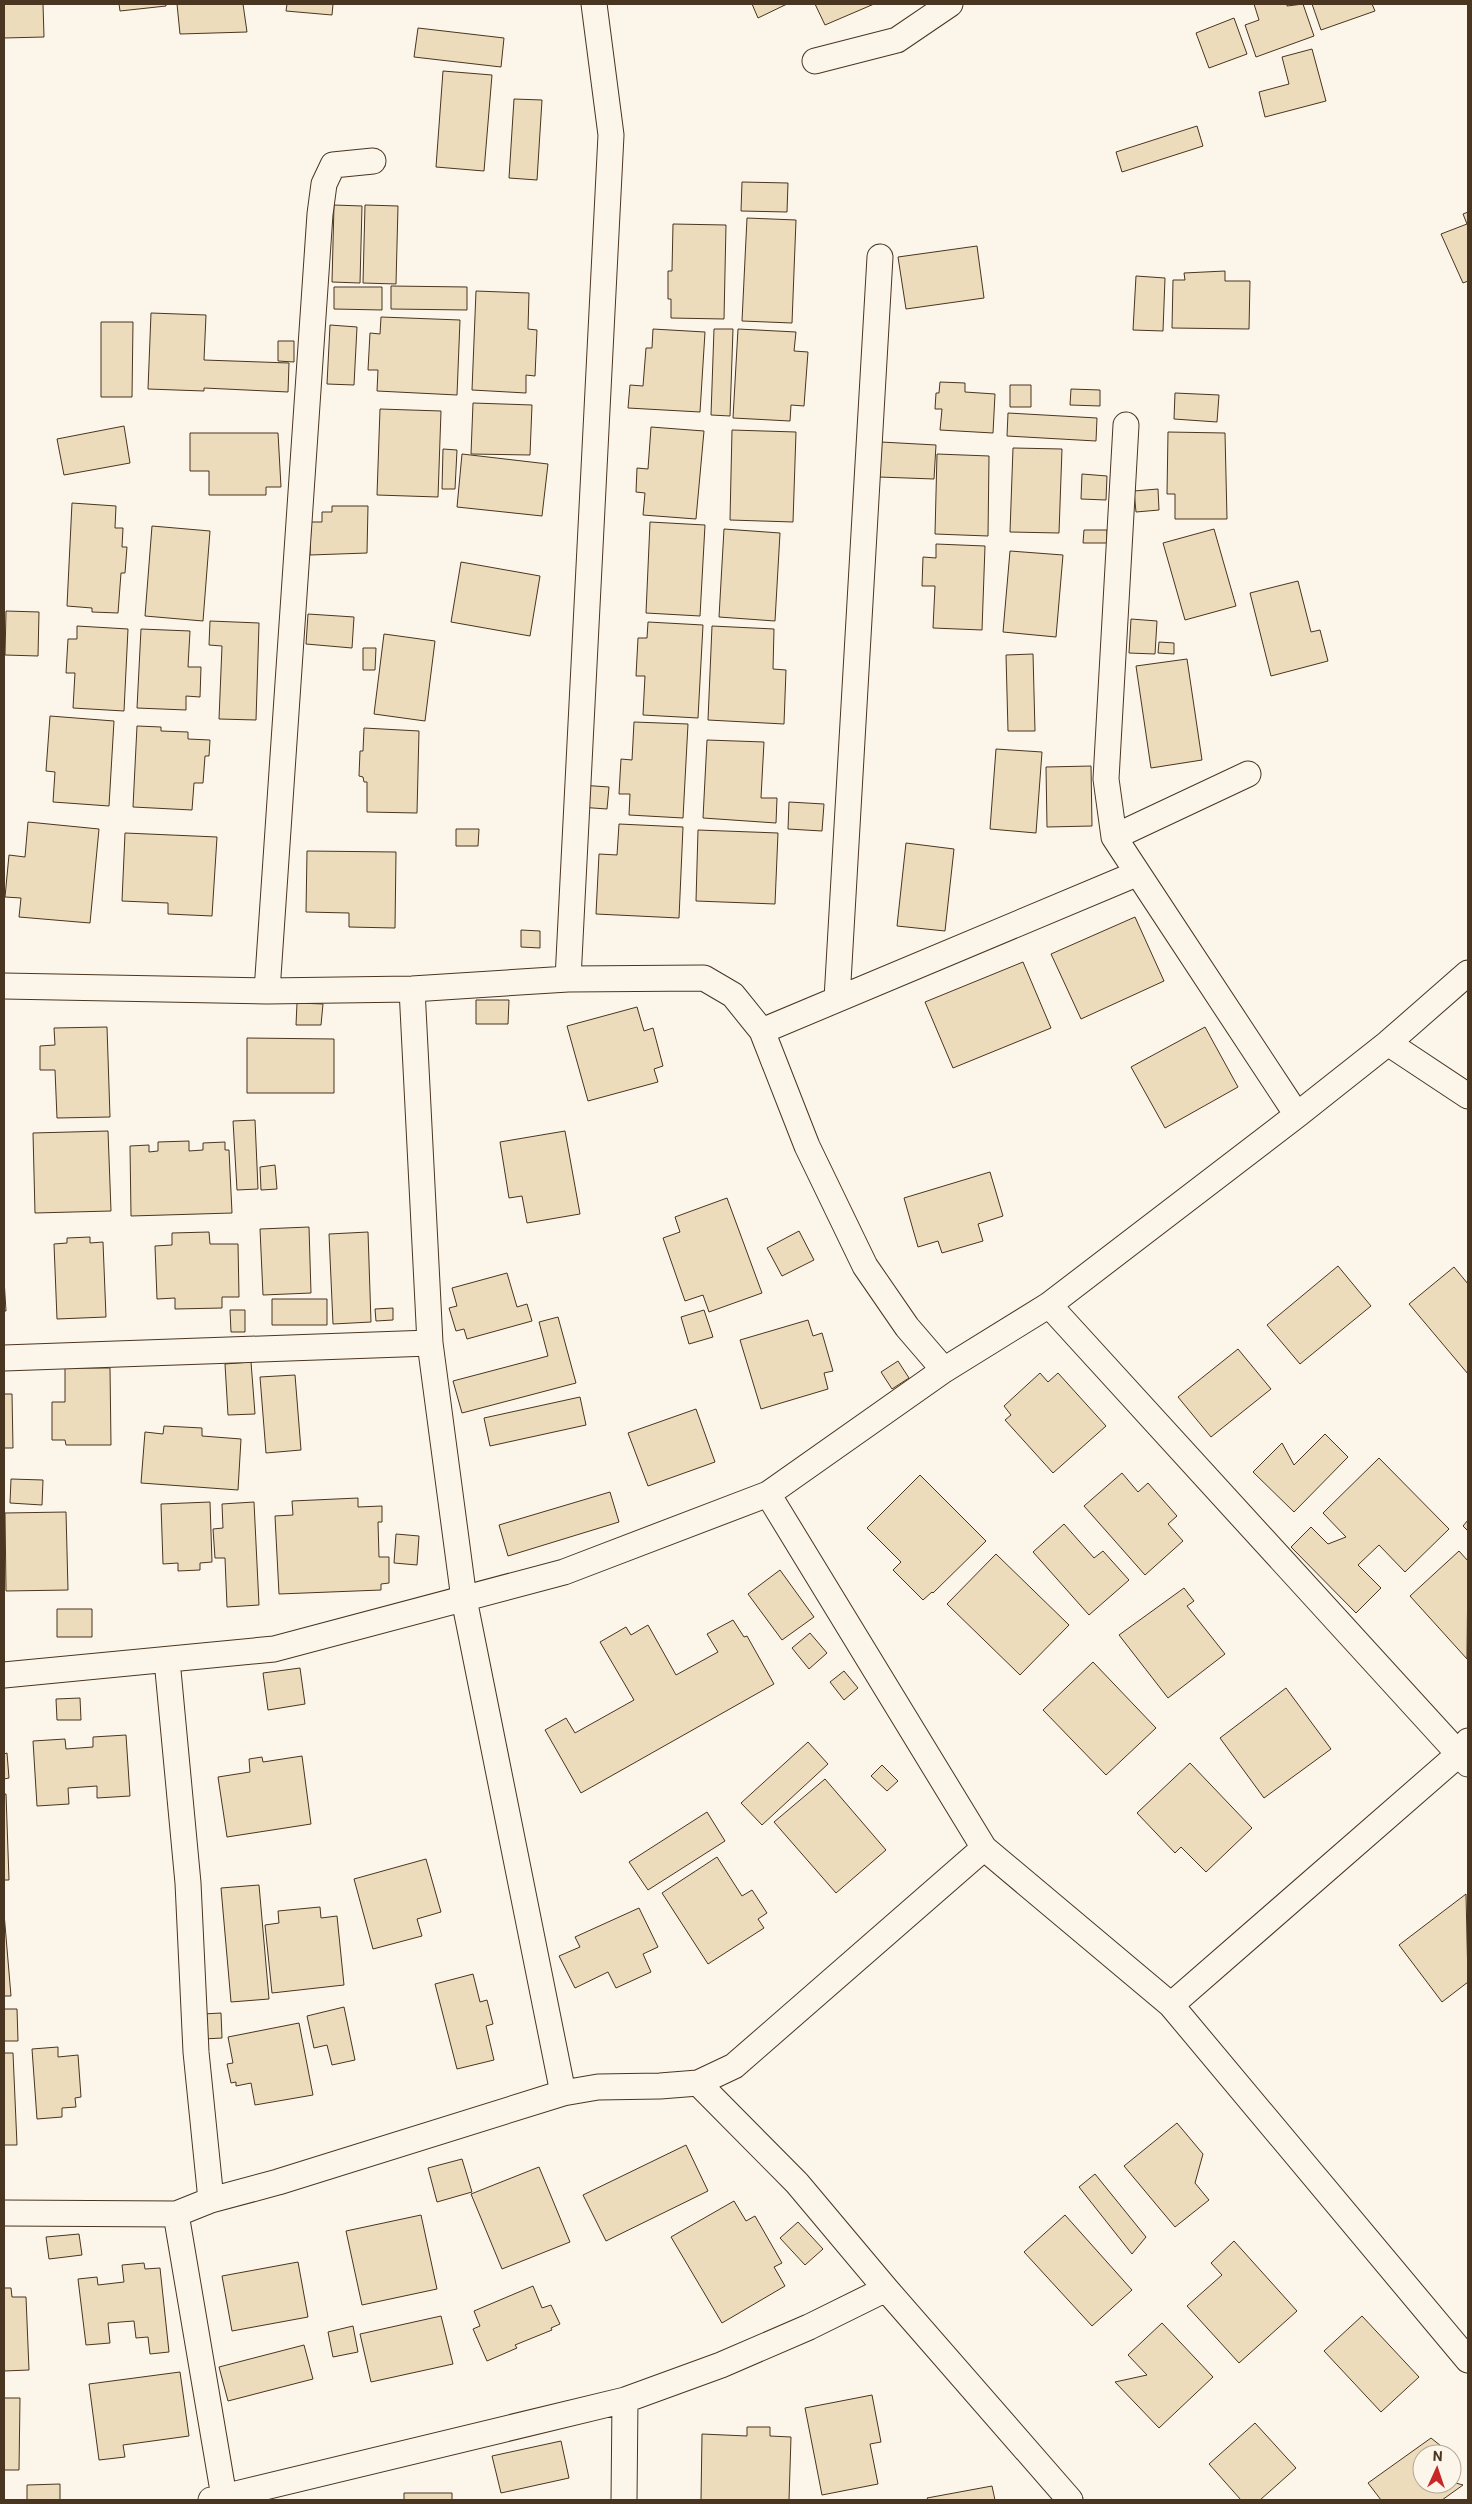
<svg xmlns="http://www.w3.org/2000/svg" width="1472" height="2504" viewBox="0 0 1472 2504" font-family="Roboto,sans-serif">
<style>
.building{fill:#ecdcbc;stroke:#4a3520}
.lines{fill:none;stroke-linecap:round;stroke-linejoin:round}
.minor-casing{stroke:#4a3520;stroke-width:27}
.minor{stroke:#fbf6e9;stroke-width:25}
</style>
<rect width="100%" height="100%" fill="#fbf6e9"/>
<!-- building -->
<path class="building" d="M 4,4 L 43,4 L 44,37 L 4,38 Z
M 119,4 L 166,4 L 166,6 L 120,11 Z
M 177,4 L 243,4 L 247,32 L 180,34 Z
M 287,4 L 333,4 L 332,15 L 286,11 Z
M 752,4 L 787,4 L 758,18 Z
M 815,4 L 874,4 L 825,25 Z
M 1254,4 L 1287,4 L 1287,6 L 1303,4 L 1314,36 L 1256,57 L 1245,25 L 1259,20 Z
M 1312,4 L 1372,4 L 1375,11 L 1321,30 Z
M 1234,18 L 1247,54 L 1209,68 L 1196,33 Z
M 418,28 L 504,38 L 501,67 L 414,57 Z
M 1312,49 L 1326,101 L 1265,117 L 1259,92 L 1289,84 L 1282,57 Z
M 443,71 L 492,75 L 484,171 L 436,167 Z
M 514,99 L 542,100 L 537,180 L 509,178 Z
M 1197,126 L 1203,146 L 1122,172 L 1116,152 Z
M 742,182 L 788,183 L 787,212 L 741,211 Z
M 334,205 L 362,206 L 360,283 L 332,282 Z
M 365,205 L 398,206 L 396,284 L 363,283 Z
M 1468,212 L 1468,281 L 1463,283 L 1441,234 L 1467,224 L 1463,214 Z
M 747,218 L 796,220 L 792,323 L 742,321 Z
M 673,224 L 726,225 L 724,319 L 671,318 L 671,299 L 668,299 L 668,271 L 672,271 Z
M 977,246 L 984,298 L 906,309 L 898,257 Z
M 1225,271 L 1225,281 L 1250,281 L 1249,329 L 1172,328 L 1173,280 L 1185,280 L 1184,273 Z
M 1136,276 L 1165,278 L 1163,331 L 1133,330 Z
M 391,286 L 467,287 L 467,310 L 391,309 Z
M 334,287 L 382,287 L 382,310 L 334,309 Z
M 476,291 L 529,293 L 528,329 L 537,330 L 535,376 L 526,375 L 526,393 L 472,390 Z
M 151,313 L 206,315 L 204,360 L 289,363 L 288,392 L 204,388 L 204,391 L 148,389 Z
M 381,317 L 460,320 L 457,395 L 377,391 L 378,370 L 368,370 L 370,333 L 380,334 Z
M 101,322 L 133,322 L 132,397 L 101,397 Z
M 330,325 L 357,327 L 354,385 L 327,384 Z
M 653,329 L 705,332 L 700,412 L 628,408 L 630,385 L 643,386 L 646,348 L 652,348 Z
M 714,329 L 733,329 L 730,416 L 711,415 Z
M 738,329 L 796,332 L 794,351 L 808,352 L 804,406 L 791,405 L 790,421 L 733,418 Z
M 278,341 L 294,341 L 294,362 L 278,361 Z
M 940,382 L 965,383 L 965,392 L 995,394 L 993,433 L 940,430 L 942,409 L 935,409 L 936,393 L 939,393 Z
M 1010,385 L 1031,385 L 1031,407 L 1010,407 Z
M 1071,389 L 1100,390 L 1100,406 L 1070,405 Z
M 1175,393 L 1219,395 L 1217,422 L 1174,419 Z
M 473,403 L 532,405 L 530,455 L 471,454 Z
M 380,409 L 441,411 L 438,497 L 377,495 Z
M 1008,413 L 1097,418 L 1096,441 L 1007,436 Z
M 124,426 L 130,463 L 64,475 L 57,439 Z
M 651,427 L 704,431 L 696,519 L 643,515 L 645,493 L 636,492 L 637,468 L 648,469 Z
M 732,430 L 796,432 L 793,522 L 730,520 Z
M 1168,432 L 1225,433 L 1227,519 L 1175,519 L 1175,494 L 1167,494 Z
M 190,433 L 278,433 L 281,487 L 266,487 L 266,495 L 209,495 L 209,471 L 190,471 Z
M 881,442 L 936,445 L 934,479 L 879,477 Z
M 1013,448 L 1062,449 L 1059,533 L 1010,532 Z
M 443,449 L 457,450 L 455,489 L 442,489 Z
M 462,454 L 548,464 L 542,516 L 457,507 Z
M 937,454 L 989,456 L 988,536 L 935,534 Z
M 1082,474 L 1107,476 L 1106,500 L 1081,499 Z
M 1158,489 L 1159,510 L 1136,512 L 1134,491 Z
M 72,503 L 116,506 L 115,528 L 123,528 L 122,547 L 127,547 L 125,573 L 121,573 L 118,613 L 92,612 L 92,608 L 67,606 Z
M 332,506 L 368,506 L 367,553 L 310,555 L 311,522 L 322,522 L 322,512 L 332,512 Z
M 650,522 L 705,525 L 700,616 L 646,613 Z
M 152,526 L 210,531 L 203,621 L 145,616 Z
M 724,529 L 780,533 L 775,621 L 719,617 Z
M 1214,529 L 1236,606 L 1185,620 L 1163,543 Z
M 1084,530 L 1107,530 L 1107,543 L 1083,543 Z
M 936,544 L 985,546 L 982,630 L 933,628 L 935,586 L 922,586 L 923,557 L 936,558 Z
M 1010,551 L 1063,555 L 1056,637 L 1003,632 Z
M 461,562 L 540,576 L 530,636 L 451,622 Z
M 1298,581 L 1311,632 L 1320,630 L 1328,661 L 1271,676 L 1250,593 Z
M 6,611 L 39,612 L 38,656 L 5,655 Z
M 308,614 L 354,617 L 352,648 L 306,644 Z
M 1131,619 L 1157,621 L 1155,654 L 1129,653 Z
M 210,621 L 259,623 L 256,720 L 219,719 L 222,646 L 209,645 Z
M 648,622 L 703,625 L 698,718 L 643,715 L 645,676 L 636,676 L 638,638 L 647,638 Z
M 77,626 L 128,629 L 124,711 L 73,708 L 75,673 L 66,673 L 68,639 L 77,639 Z
M 712,626 L 774,629 L 773,669 L 786,670 L 784,724 L 708,720 Z
M 141,629 L 190,631 L 188,667 L 201,667 L 200,697 L 186,696 L 186,710 L 137,708 Z
M 384,634 L 435,641 L 425,721 L 374,714 Z
M 1159,642 L 1174,643 L 1174,654 L 1158,653 Z
M 363,648 L 376,648 L 375,670 L 363,670 Z
M 1033,654 L 1035,731 L 1008,731 L 1006,655 Z
M 1187,659 L 1202,760 L 1151,768 L 1136,666 Z
M 50,716 L 114,721 L 109,806 L 53,802 L 55,772 L 46,771 Z
M 634,722 L 688,724 L 683,818 L 629,815 L 630,794 L 619,794 L 621,759 L 632,760 Z
M 137,726 L 161,727 L 161,731 L 188,732 L 188,739 L 210,740 L 209,756 L 205,756 L 203,783 L 194,783 L 192,810 L 133,807 Z
M 364,728 L 419,731 L 417,813 L 367,812 L 367,782 L 364,782 L 363,777 L 359,776 L 360,751 L 363,751 Z
M 707,740 L 764,742 L 761,798 L 777,798 L 776,823 L 703,818 Z
M 996,749 L 1042,752 L 1036,833 L 990,829 Z
M 1091,766 L 1092,826 L 1047,827 L 1046,767 Z
M 580,785 L 609,787 L 607,809 L 579,807 Z
M 789,802 L 824,804 L 822,831 L 788,829 Z
M 28,822 L 99,829 L 90,923 L 19,917 L 21,898 L 5,897 L 9,855 L 25,857 Z
M 619,824 L 683,827 L 679,918 L 596,914 L 599,854 L 617,855 Z
M 456,829 L 479,829 L 478,846 L 456,846 Z
M 698,830 L 778,833 L 775,904 L 696,901 Z
M 125,833 L 217,837 L 212,916 L 168,914 L 168,903 L 122,901 Z
M 906,843 L 954,849 L 945,931 L 897,926 Z
M 307,851 L 396,852 L 395,928 L 349,927 L 349,913 L 306,912 Z
M 1135,917 L 1164,981 L 1081,1019 L 1051,954 Z
M 521,930 L 540,931 L 540,948 L 521,947 Z
M 1023,962 L 1051,1028 L 953,1068 L 925,1002 Z
M 476,1000 L 509,1000 L 508,1024 L 476,1024 Z
M 297,1003 L 323,1004 L 321,1025 L 296,1025 Z
M 637,1007 L 644,1031 L 653,1028 L 663,1066 L 654,1069 L 658,1082 L 588,1101 L 567,1026 Z
M 107,1027 L 110,1117 L 57,1118 L 55,1070 L 40,1070 L 40,1046 L 55,1045 L 54,1028 Z
M 1205,1027 L 1238,1087 L 1165,1128 L 1131,1067 Z
M 247,1038 L 334,1039 L 334,1093 L 247,1093 Z
M 255,1120 L 258,1189 L 237,1190 L 233,1121 Z
M 108,1131 L 111,1211 L 35,1213 L 33,1133 Z
M 565,1131 L 580,1214 L 527,1223 L 522,1196 L 509,1198 L 500,1142 Z
M 189,1141 L 189,1151 L 203,1150 L 203,1143 L 225,1142 L 225,1150 L 229,1150 L 232,1213 L 131,1216 L 130,1146 L 149,1145 L 149,1152 L 158,1151 L 158,1142 Z
M 275,1165 L 277,1189 L 261,1190 L 260,1167 Z
M 990,1172 L 1003,1216 L 978,1224 L 983,1241 L 942,1253 L 938,1241 L 918,1247 L 904,1198 Z
M 727,1198 L 762,1293 L 709,1312 L 703,1295 L 685,1301 L 663,1238 L 680,1232 L 675,1217 Z
M 309,1227 L 311,1293 L 263,1295 L 260,1229 Z
M 799,1231 L 814,1260 L 782,1276 L 767,1248 Z
M 209,1232 L 210,1244 L 238,1244 L 239,1297 L 222,1297 L 222,1308 L 175,1309 L 175,1298 L 157,1299 L 155,1246 L 172,1245 L 172,1233 Z
M 368,1232 L 371,1322 L 333,1324 L 329,1234 Z
M 90,1237 L 90,1243 L 103,1242 L 106,1317 L 57,1319 L 54,1244 L 67,1243 L 67,1238 Z
M 1338,1266 L 1371,1306 L 1300,1364 L 1267,1325 Z
M 1454,1267 L 1468,1284 L 1468,1374 L 1409,1304 Z
M 507,1273 L 517,1307 L 527,1304 L 532,1321 L 467,1339 L 464,1329 L 456,1331 L 449,1308 L 457,1306 L 452,1288 Z
M 4,1279 L 6,1311 L 4,1311 Z
M 272,1299 L 327,1299 L 327,1325 L 272,1325 Z
M 393,1308 L 393,1320 L 376,1321 L 375,1309 Z
M 230,1310 L 245,1310 L 245,1332 L 231,1332 Z
M 704,1310 L 713,1337 L 689,1344 L 681,1317 Z
M 558,1317 L 576,1383 L 462,1413 L 453,1381 L 548,1356 L 539,1322 Z
M 808,1320 L 813,1336 L 822,1333 L 833,1371 L 824,1373 L 828,1389 L 761,1409 L 740,1340 Z
M 1238,1349 L 1271,1389 L 1211,1437 L 1178,1397 Z
M 898,1361 L 909,1378 L 892,1389 L 881,1372 Z
M 251,1362 L 255,1414 L 228,1415 L 225,1364 Z
M 65,1368 L 110,1368 L 111,1445 L 66,1445 L 65,1440 L 52,1440 L 52,1402 L 65,1402 Z
M 1040,1373 L 1048,1382 L 1058,1373 L 1106,1426 L 1053,1473 L 1005,1420 L 1011,1415 L 1004,1406 Z
M 295,1375 L 301,1450 L 266,1453 L 260,1377 Z
M 4,1394 L 12,1394 L 13,1448 L 4,1448 Z
M 580,1397 L 586,1425 L 490,1446 L 484,1418 Z
M 696,1409 L 715,1462 L 648,1486 L 628,1433 Z
M 164,1426 L 202,1428 L 202,1436 L 241,1439 L 238,1490 L 141,1483 L 145,1432 L 163,1434 Z
M 1325,1434 L 1348,1457 L 1294,1512 L 1253,1472 L 1282,1443 L 1294,1465 Z
M 1379,1458 L 1449,1529 L 1405,1572 L 1379,1545 L 1358,1565 L 1381,1588 L 1356,1613 L 1291,1547 L 1311,1527 L 1328,1544 L 1346,1537 L 1323,1513 Z
M 1122,1473 L 1138,1492 L 1148,1483 L 1177,1516 L 1168,1524 L 1183,1541 L 1145,1575 L 1084,1506 Z
M 920,1475 L 986,1541 L 933,1593 L 932,1592 L 923,1600 L 893,1570 L 901,1562 L 867,1528 Z
M 11,1479 L 43,1480 L 42,1505 L 10,1503 Z
M 610,1492 L 619,1522 L 508,1556 L 499,1525 Z
M 358,1498 L 358,1507 L 382,1506 L 382,1522 L 378,1522 L 379,1557 L 389,1557 L 389,1583 L 381,1584 L 381,1590 L 279,1594 L 275,1516 L 293,1515 L 292,1501 Z
M 210,1502 L 212,1562 L 200,1563 L 200,1570 L 178,1571 L 178,1563 L 163,1564 L 161,1504 Z
M 254,1502 L 259,1605 L 227,1607 L 225,1558 L 215,1558 L 213,1529 L 223,1528 L 222,1504 Z
M 66,1512 L 68,1590 L 6,1591 L 5,1513 Z
M 1468,1520 L 1468,1531 L 1463,1526 Z
M 1064,1524 L 1094,1558 L 1103,1551 L 1129,1580 L 1089,1615 L 1033,1552 Z
M 396,1534 L 419,1536 L 417,1565 L 394,1563 Z
M 1459,1551 L 1468,1561 L 1467,1659 L 1410,1596 Z
M 996,1554 L 1069,1625 L 1020,1675 L 947,1604 Z
M 780,1570 L 814,1617 L 782,1640 L 748,1594 Z
M 1184,1588 L 1194,1601 L 1187,1606 L 1225,1654 L 1168,1698 L 1119,1635 Z
M 57,1609 L 92,1609 L 92,1637 L 57,1637 Z
M 733,1620 L 744,1637 L 747,1636 L 774,1684 L 581,1793 L 545,1730 L 566,1718 L 575,1733 L 634,1700 L 600,1642 L 626,1627 L 631,1635 L 648,1625 L 676,1675 L 718,1652 L 707,1634 Z
M 810,1633 L 827,1653 L 809,1669 L 792,1648 Z
M 1093,1662 L 1156,1728 L 1106,1775 L 1043,1710 Z
M 300,1668 L 305,1704 L 268,1710 L 263,1673 Z
M 844,1671 L 858,1688 L 844,1700 L 830,1682 Z
M 1286,1688 L 1331,1749 L 1264,1798 L 1220,1738 Z
M 80,1698 L 81,1720 L 57,1720 L 56,1699 Z
M 126,1735 L 130,1796 L 97,1798 L 97,1786 L 68,1788 L 69,1804 L 37,1806 L 33,1741 L 65,1739 L 66,1749 L 93,1747 L 93,1737 Z
M 808,1742 L 828,1764 L 762,1825 L 741,1803 Z
M 7,1753 L 9,1778 L 4,1779 L 4,1754 Z
M 302,1756 L 311,1824 L 227,1837 L 218,1777 L 250,1772 L 249,1759 L 262,1757 L 263,1762 Z
M 1190,1763 L 1252,1828 L 1206,1872 L 1181,1847 L 1175,1853 L 1137,1813 Z
M 882,1765 L 898,1781 L 887,1791 L 871,1776 Z
M 825,1779 L 886,1850 L 836,1893 L 774,1822 Z
M 4,1794 L 6,1794 L 9,1880 L 4,1880 Z
M 707,1812 L 725,1841 L 648,1890 L 629,1862 Z
M 717,1857 L 742,1896 L 752,1890 L 767,1913 L 758,1919 L 764,1928 L 708,1964 L 662,1893 Z
M 426,1859 L 441,1912 L 417,1919 L 422,1936 L 373,1949 L 354,1879 Z
M 259,1885 L 269,1999 L 231,2002 L 221,1888 Z
M 1466,1894 L 1468,1982 L 1442,2002 L 1399,1945 Z
M 320,1907 L 321,1918 L 337,1916 L 344,1985 L 272,1993 L 265,1925 L 279,1923 L 278,1911 Z
M 639,1908 L 658,1947 L 643,1954 L 651,1972 L 616,1988 L 608,1972 L 575,1988 L 559,1956 L 580,1947 L 575,1937 Z
M 4,1913 L 11,1996 L 4,1996 Z
M 473,1974 L 480,2002 L 487,2000 L 493,2024 L 486,2026 L 494,2060 L 457,2069 L 435,1984 Z
M 344,2007 L 355,2060 L 332,2065 L 327,2045 L 314,2048 L 307,2016 Z
M 4,2009 L 17,2009 L 18,2041 L 4,2041 Z
M 221,2013 L 222,2038 L 204,2039 L 203,2014 Z
M 299,2023 L 313,2095 L 255,2105 L 251,2083 L 236,2086 L 236,2082 L 231,2083 L 227,2064 L 233,2063 L 228,2037 Z
M 58,2047 L 58,2057 L 78,2055 L 81,2097 L 75,2098 L 76,2107 L 62,2108 L 62,2117 L 37,2119 L 32,2049 Z
M 4,2053 L 13,2053 L 17,2145 L 4,2145 Z
M 1177,2123 L 1203,2154 L 1195,2183 L 1209,2200 L 1175,2227 L 1124,2166 Z
M 686,2145 L 708,2191 L 606,2241 L 583,2195 Z
M 462,2159 L 472,2192 L 437,2202 L 428,2168 Z
M 539,2167 L 570,2242 L 502,2269 L 471,2194 Z
M 1095,2174 L 1146,2237 L 1132,2254 L 1079,2187 Z
M 734,2201 L 746,2221 L 755,2216 L 782,2263 L 774,2267 L 785,2286 L 722,2323 L 671,2237 Z
M 421,2215 L 437,2289 L 362,2305 L 346,2231 Z
M 1065,2215 L 1132,2290 L 1092,2326 L 1024,2252 Z
M 798,2222 L 823,2249 L 805,2265 L 780,2238 Z
M 79,2234 L 82,2255 L 49,2259 L 46,2237 Z
M 1234,2241 L 1297,2311 L 1239,2363 L 1187,2306 L 1222,2275 L 1211,2263 Z
M 298,2262 L 308,2317 L 232,2331 L 222,2276 Z
M 144,2263 L 145,2269 L 160,2268 L 169,2352 L 150,2354 L 148,2337 L 136,2338 L 134,2321 L 108,2323 L 110,2343 L 86,2345 L 78,2279 L 97,2277 L 98,2285 L 124,2282 L 122,2265 Z
M 533,2286 L 542,2308 L 551,2305 L 560,2324 L 551,2328 L 552,2330 L 515,2345 L 517,2348 L 487,2361 L 473,2329 L 480,2326 L 474,2311 Z
M 4,2288 L 11,2288 L 12,2297 L 26,2297 L 29,2370 L 4,2371 Z
M 441,2316 L 453,2364 L 371,2382 L 360,2334 Z
M 1362,2316 L 1419,2377 L 1381,2412 L 1324,2351 Z
M 1162,2323 L 1213,2377 L 1159,2428 L 1115,2382 L 1147,2375 L 1128,2355 Z
M 353,2326 L 358,2352 L 333,2357 L 328,2332 Z
M 304,2345 L 313,2379 L 228,2401 L 219,2367 Z
M 180,2372 L 189,2436 L 123,2445 L 125,2457 L 99,2460 L 89,2384 Z
M 872,2395 L 881,2442 L 870,2444 L 878,2484 L 822,2495 L 805,2408 Z
M 4,2398 L 20,2398 L 19,2470 L 4,2470 Z
M 1255,2423 L 1296,2468 L 1260,2500 L 1241,2500 L 1209,2464 Z
M 747,2427 L 770,2427 L 770,2436 L 791,2437 L 789,2500 L 701,2500 L 702,2434 L 747,2436 Z
M 1431,2438 L 1451,2454 L 1422,2454 L 1422,2484 L 1452,2484 L 1452,2482 L 1463,2485 L 1442,2500 L 1381,2500 L 1368,2483 Z
M 561,2441 L 569,2478 L 501,2493 L 492,2456 Z
M 60,2484 L 60,2500 L 27,2500 L 27,2485 Z
M 992,2486 L 995,2500 L 928,2500 L 927,2498 Z
M 404,2493 L 452,2493 L 452,2500 L 362,2500 L 404,2500 Z"/>
<g class="lines">
<defs>
<path id="minor" d="M 815,61 L 897,40 L 950,4
M 1126,425 L 1106,779 L 1114,837 L 1297,1115
M 1114,837 L 1248,774
M 568,979 L 611,135 L 594,4
M 4,986 L 267,991 L 412,989 L 568,979 L 704,978 L 733,995 L 762,1031 L 807,1146 L 865,1266 L 907,1327 L 944,1370
M 412,989 L 430,1343 L 464,1599 L 563,2093
M 267,991 L 320,214 L 324,184 L 333,165 L 373,161
M 837,999 L 880,257
M 762,1031 L 1136,874
M 1388,1043 L 1468,1096
M 1049,1305 L 1468,1764
M 4,1358 L 430,1343
M 768,1494 L 984,1848 L 1171,2005 L 1468,2360
M 167,1660 L 188,1883 L 196,2052 L 211,2200
M 4,1675 L 274,1649 L 564,1572 L 768,1494 L 944,1370 L 1049,1305 L 1297,1115 L 1388,1043 L 1468,973
M 1171,2005 L 1459,1754 L 1468,1741
M 698,2083 L 797,2183 L 886,2289 L 1070,2500
M 4,2213 L 176,2214 L 211,2200 L 278,2182 L 563,2093 L 598,2087 L 660,2086 L 698,2083 L 734,2066 L 984,1848
M 176,2214 L 224,2497
M 211,2500 L 625,2400 L 721,2365 L 809,2327 L 886,2289
M 624,2500 L 625,2400"/>
</defs>
<!-- minor casing -->
<use href="#minor" class="minor-casing"/>
<!-- minor -->
<use href="#minor" class="minor"/>
</g>
<!-- border -->
<rect width="1472" height="2504" fill="none" stroke="#4a3520" stroke-width="10"/>
<!-- north arrow -->
<g transform="translate(1437 2469) rotate(3)"><circle r="24" fill="#fbf6e9" stroke="#b4a999"/>
<path d="M0-4L9 19L0 12L-9 19Z" fill="#c62828"/>
<text y="-8" font-size="14" font-weight="bold" text-anchor="middle" fill="#4a3520">N</text>
</g>
</svg>
